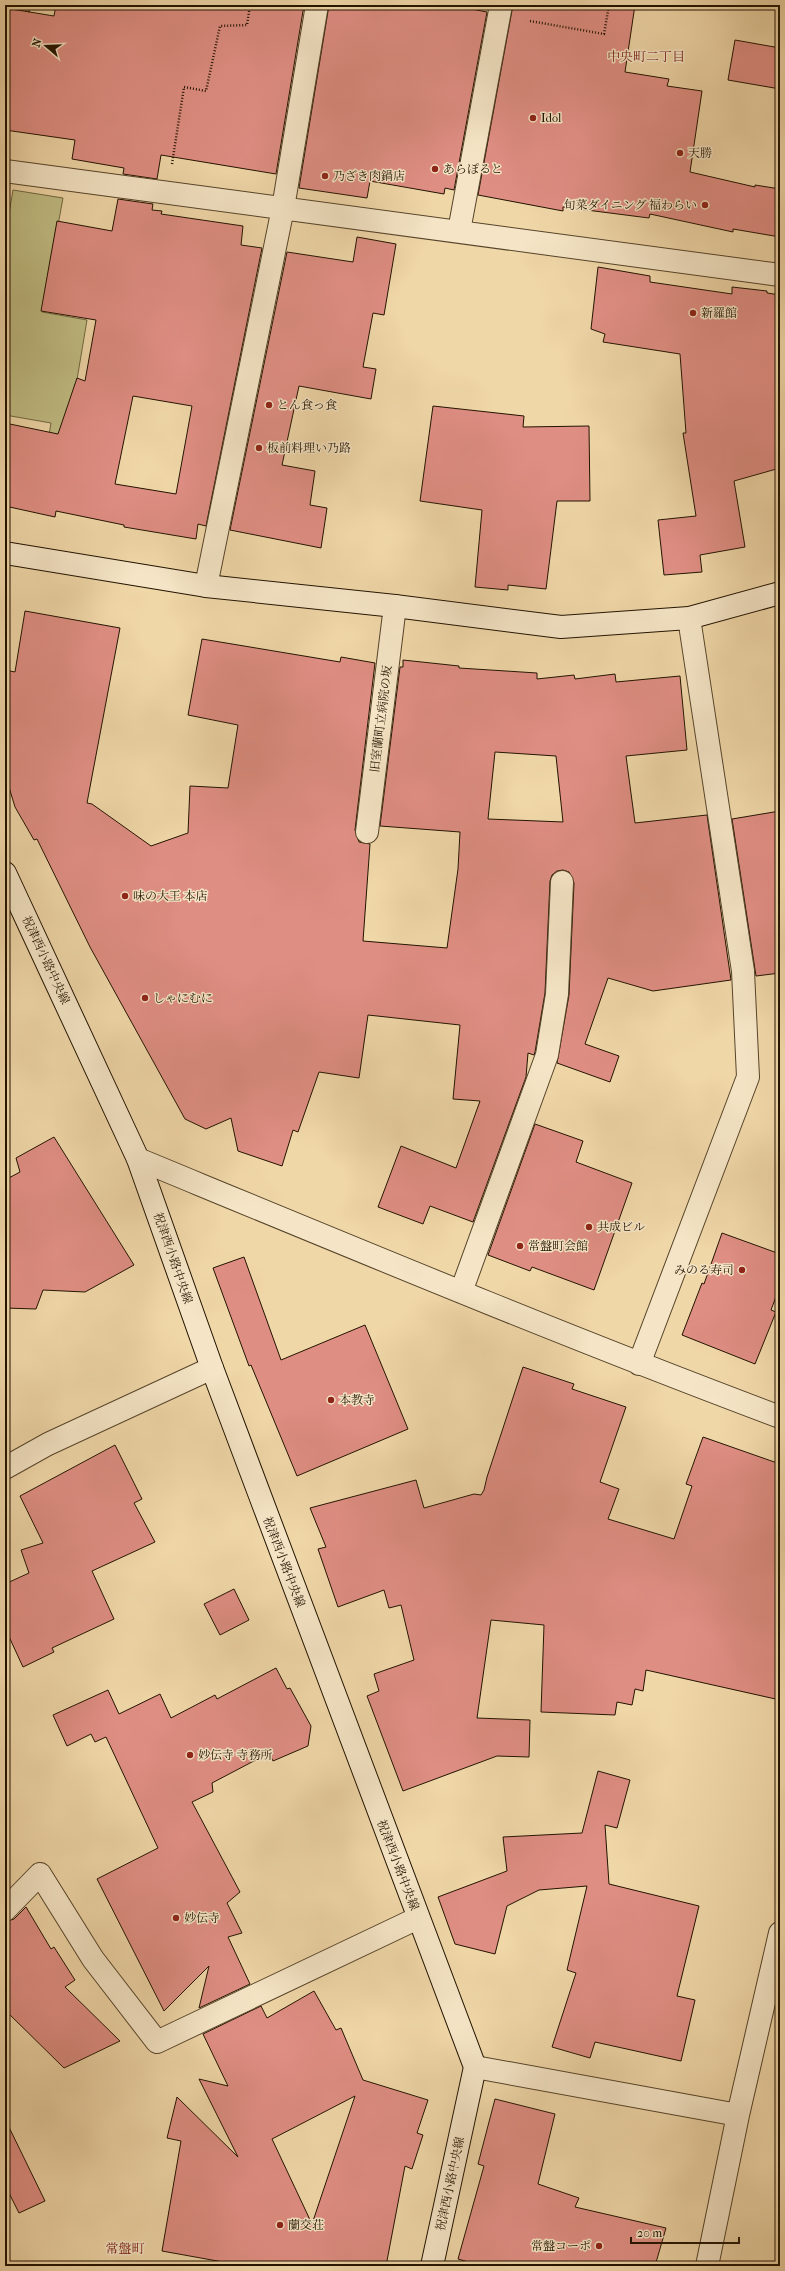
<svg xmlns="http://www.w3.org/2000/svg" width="785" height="2271" viewBox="0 0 785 2271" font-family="'IM FELL French Canon','Noto Serif JP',serif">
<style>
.green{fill:#c0bd83;stroke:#716842}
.building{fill:#df8e83;stroke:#221300;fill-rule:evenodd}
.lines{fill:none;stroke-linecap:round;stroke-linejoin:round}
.street-casing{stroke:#56442a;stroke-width:24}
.secondary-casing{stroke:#221300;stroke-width:24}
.path{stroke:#221300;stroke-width:2.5;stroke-dasharray:1 2;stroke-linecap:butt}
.street{stroke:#f5e5c6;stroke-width:22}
.secondary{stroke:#f5e5c6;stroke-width:22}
.poi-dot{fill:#8f2418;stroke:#f5e5c6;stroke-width:1.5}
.labels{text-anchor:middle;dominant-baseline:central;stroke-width:3;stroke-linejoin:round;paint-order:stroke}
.poi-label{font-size:12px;fill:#221300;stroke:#f5e5c6;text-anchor:start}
.street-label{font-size:12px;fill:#221300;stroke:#f5e5c6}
.neighbourhood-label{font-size:13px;fill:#7a1f14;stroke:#f5e5c6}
</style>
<rect width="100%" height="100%" fill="#f0d7a8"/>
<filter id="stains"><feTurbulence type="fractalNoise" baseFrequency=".005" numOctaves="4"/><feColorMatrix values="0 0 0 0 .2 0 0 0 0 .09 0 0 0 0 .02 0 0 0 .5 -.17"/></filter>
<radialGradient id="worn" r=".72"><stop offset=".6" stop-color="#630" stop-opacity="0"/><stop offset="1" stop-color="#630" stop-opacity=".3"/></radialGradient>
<!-- green -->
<path class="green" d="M 13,190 L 63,198 L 42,312 L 87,320 L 66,445 L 48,441 L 51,423 L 5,415 L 5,237 Z"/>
<!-- building -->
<path class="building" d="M 56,5 L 304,5 L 276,174 L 161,155 L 157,179 L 123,174 L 124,168 L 72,159 L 75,140 L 5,130 L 5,8 L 54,16 Z
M 329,5 L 451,5 L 487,12 L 454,190 L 445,188 L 444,194 L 370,181 L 367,198 L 299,188 Z
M 513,5 L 635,5 L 625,72 L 669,79 L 667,86 L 702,91 L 690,172 L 755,187 L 755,185 L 780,189 L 780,237 L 733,229 L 733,232 L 650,214 L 649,218 L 563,207 L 563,211 L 478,195 Z
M 735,40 L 780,48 L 780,89 L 728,80 Z
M 118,199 L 153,204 L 152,210 L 162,211 L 161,214 L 243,226 L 241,245 L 262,248 L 206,526 L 198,524 L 196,539 L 124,527 L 124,525 L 56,511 L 55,517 L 5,506 L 5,423 L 58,434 L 77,378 L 85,381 L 96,320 L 41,311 L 57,221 L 112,231 ZM 133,396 L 192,406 L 176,494 L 115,484 Z
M 357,237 L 396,244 L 384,315 L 373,313 L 363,367 L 376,369 L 371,399 L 299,386 L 282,465 L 315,471 L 310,505 L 327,508 L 321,548 L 230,530 L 287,252 L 353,262 Z
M 598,267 L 650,276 L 650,282 L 732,294 L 732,287 L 767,291 L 767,293 L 780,295 L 780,468 L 734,481 L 745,547 L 700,555 L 702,572 L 664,575 L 658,520 L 696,516 L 683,433 L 686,433 L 680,354 L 603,342 L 605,334 L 591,329 Z
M 433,406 L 524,416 L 523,427 L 589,426 L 590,501 L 557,501 L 546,589 L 508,585 L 508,590 L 475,587 L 482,510 L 420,501 Z
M 25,611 L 120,628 L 87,803 L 92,804 L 151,846 L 188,833 L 190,786 L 228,788 L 238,725 L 188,715 L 202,639 L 340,662 L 341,657 L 375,663 L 355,830 L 359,842 L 370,844 L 363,941 L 447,948 L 458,869 L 460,832 L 380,826 L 400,667 L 403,667 L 403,660 L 459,666 L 459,668 L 537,673 L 537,679 L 574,675 L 575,679 L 615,674 L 616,682 L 680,676 L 687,750 L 626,756 L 635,823 L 707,815 L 731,980 L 653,991 L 608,978 L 585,1044 L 619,1056 L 610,1082 L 557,1063 L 569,995 L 574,883 L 569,872 L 563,870 L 557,871 L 552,875 L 550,881 L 545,993 L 535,1052 L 534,1055 L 528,1053 L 526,1077 L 473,1222 L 430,1206 L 423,1224 L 378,1207 L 401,1146 L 456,1168 L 480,1101 L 453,1099 L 460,1025 L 368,1015 L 359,1078 L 319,1072 L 298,1132 L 293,1130 L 282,1166 L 238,1151 L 231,1118 L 206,1129 L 185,1119 L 90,947 L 37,839 L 34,840 L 15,807 L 5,774 L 5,670 L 15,672 ZM 495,752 L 556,756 L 563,822 L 488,819 Z
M 780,811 L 780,973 L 756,976 L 732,819 Z
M 535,1124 L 583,1141 L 576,1162 L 632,1183 L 594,1290 L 532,1267 L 530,1271 L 488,1255 Z
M 54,1137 L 134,1265 L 85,1292 L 43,1290 L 36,1309 L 5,1308 L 5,1180 L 20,1172 L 16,1158 Z
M 722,1233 L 780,1254 L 780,1286 L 771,1310 L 776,1312 L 755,1364 L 682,1335 L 702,1283 L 704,1284 Z
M 244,1257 L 281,1360 L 365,1325 L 408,1429 L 297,1476 L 251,1365 L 249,1366 L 213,1268 Z
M 523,1367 L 574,1384 L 572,1389 L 626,1407 L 600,1482 L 619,1489 L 608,1519 L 674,1539 L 692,1486 L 686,1484 L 703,1437 L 780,1464 L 780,1700 L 646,1670 L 643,1691 L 635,1689 L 632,1705 L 617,1702 L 615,1715 L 541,1712 L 544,1625 L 491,1620 L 477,1718 L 530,1720 L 529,1757 L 497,1756 L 403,1791 L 367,1696 L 379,1691 L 374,1674 L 414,1660 L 401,1605 L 389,1608 L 384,1590 L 338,1607 L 318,1549 L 326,1547 L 310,1508 L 416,1480 L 424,1508 L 474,1494 L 481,1495 L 484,1490 L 487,1477 Z
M 115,1445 L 142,1499 L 134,1503 L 155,1542 L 92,1571 L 114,1619 L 52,1648 L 54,1652 L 23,1667 L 5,1628 L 5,1584 L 29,1573 L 21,1550 L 43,1543 L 20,1496 Z
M 234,1589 L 249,1620 L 220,1635 L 204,1604 Z
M 276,1668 L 287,1689 L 290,1688 L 311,1726 L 308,1746 L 273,1761 L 269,1753 L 212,1783 L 213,1792 L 192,1802 L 240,1892 L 227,1903 L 242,1933 L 228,1937 L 250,1984 L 199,2008 L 209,1966 L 164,2011 L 97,1879 L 158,1848 L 106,1737 L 95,1742 L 91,1734 L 67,1746 L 53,1715 L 108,1690 L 119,1714 L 160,1694 L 171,1718 L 215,1695 L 217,1699 Z
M 598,1771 L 630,1780 L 617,1828 L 605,1825 L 609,1884 L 699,1906 L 677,1996 L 695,2000 L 681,2061 L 595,2042 L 590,2058 L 552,2047 L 576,1973 L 567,1970 L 587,1886 L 539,1890 L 507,1906 L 495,1954 L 455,1944 L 438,1897 L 507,1871 L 503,1837 L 582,1833 Z
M 26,1907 L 51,1949 L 54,1947 L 75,1980 L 65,1987 L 120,2041 L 64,2068 L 5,2010 L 5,1922 L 14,1919 Z
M 314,1991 L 336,2030 L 341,2028 L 363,2080 L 428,2100 L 417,2133 L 423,2135 L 412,2169 L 405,2166 L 386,2266 L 245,2266 L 162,2251 L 181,2141 L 167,2138 L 177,2097 L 238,2157 L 199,2079 L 228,2086 L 203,2034 L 261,2006 L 267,2018 ZM 355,2096 L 312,2224 L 272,2139 Z
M 495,2099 L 555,2114 L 538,2184 L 579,2198 L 575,2207 L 666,2228 L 655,2266 L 482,2266 L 458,2259 L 484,2166 L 478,2164 Z
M 5,2119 L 45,2201 L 19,2213 L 5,2185 Z"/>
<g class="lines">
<defs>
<path id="street" d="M 5,171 L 780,275
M 459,231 L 501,5
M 206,586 L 283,208 L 317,5
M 367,832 L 395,606
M 138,1159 C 351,1247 564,1336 780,1417
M 461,1292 L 547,1055 L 557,994 L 562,882
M 639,1364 L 748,1077 L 743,971 L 689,618
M 5,1468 L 48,1444 L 212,1368
M 5,1910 L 40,1874 L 93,1959 L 157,2042 L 418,1918
M 475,2067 L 738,2115
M 707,2266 L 738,2115 L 780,1933"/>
<path id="secondary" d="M 5,553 L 206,586 L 395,606 L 561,627 L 689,618 L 780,593
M 5,873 L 138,1159 L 212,1368 L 475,2067 L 432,2266"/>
</defs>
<!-- street casing -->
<use href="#street" class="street-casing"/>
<!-- secondary casing -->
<use href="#secondary" class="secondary-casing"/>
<!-- path -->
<path class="path" d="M 5,6 L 29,11 L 30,5
M 530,21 L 604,34 L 609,5
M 172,164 L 184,87 L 206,91 L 220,26 L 247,25 L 250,5"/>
<!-- street -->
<use href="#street" class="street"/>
<!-- secondary -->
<use href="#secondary" class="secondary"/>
</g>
<!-- markers -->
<g class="poi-dot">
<circle cx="533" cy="118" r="4"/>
<circle cx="680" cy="153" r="4"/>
<circle cx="435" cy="169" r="4"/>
<circle cx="325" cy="176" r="4"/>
<circle cx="705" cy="205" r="4"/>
<circle cx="693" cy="313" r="4"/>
<circle cx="269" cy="405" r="4"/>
<circle cx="259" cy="448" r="4"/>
<circle cx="125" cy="896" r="4"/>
<circle cx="145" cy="998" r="4"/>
<circle cx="589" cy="1227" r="4"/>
<circle cx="520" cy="1246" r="4"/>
<circle cx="742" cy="1270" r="4"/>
<circle cx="331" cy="1400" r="4"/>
<circle cx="190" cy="1755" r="4"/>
<circle cx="176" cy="1918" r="4"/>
<circle cx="280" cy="2225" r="4"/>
<circle cx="599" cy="2246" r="4"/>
</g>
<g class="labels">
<!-- poi labels -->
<g class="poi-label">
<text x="541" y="118">Idol</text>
<text x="688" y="153">天勝</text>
<text x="443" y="169">あらぽると</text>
<text x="333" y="176">乃ざき肉鍋店</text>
<text x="697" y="205" text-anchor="end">旬菜ダイニング 福わらい</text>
<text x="701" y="313">新羅館</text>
<text x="277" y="405">とん食っ食</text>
<text x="267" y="448">板前料理い乃路</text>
<text x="133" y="896">味の大王 本店</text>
<text x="153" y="998">しゃにむに</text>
<text x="597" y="1227">共成ビル</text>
<text x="528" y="1246">常盤町会館</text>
<text x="734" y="1270" text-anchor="end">みのる寿司</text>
<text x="339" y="1400">本教寺</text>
<text x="198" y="1755">妙伝寺 寺務所</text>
<text x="184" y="1918">妙伝寺</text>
<text x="288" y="2225">蘭交荘</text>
<text x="591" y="2246" text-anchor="end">常盤コーポ</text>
</g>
<!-- street labels -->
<g class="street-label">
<text transform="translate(381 719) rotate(-83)">旧室蘭町立病院の坂</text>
<text transform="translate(46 960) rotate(65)">祝津西小路中央線</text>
<text transform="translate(173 1258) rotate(71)">祝津西小路中央線</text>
<text transform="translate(284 1562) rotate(69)">祝津西小路中央線</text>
<text transform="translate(398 1865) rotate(69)">祝津西小路中央線</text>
<text transform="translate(450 2184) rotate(-78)">祝津西小路中央線</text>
</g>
<!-- neighbourhood labels -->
<g class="neighbourhood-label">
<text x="646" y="56">中央町二丁目</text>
<text x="125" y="2248">常盤町</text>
</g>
</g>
<!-- margin -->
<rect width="785" height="2271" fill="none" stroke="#f0d7a8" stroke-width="20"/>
<rect x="6" y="6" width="773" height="2259" fill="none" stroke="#221300" stroke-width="2"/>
<rect x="10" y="10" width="765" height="2251" fill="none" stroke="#221300"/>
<!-- north arrow -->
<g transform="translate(46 46) rotate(289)" stroke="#f5e5c6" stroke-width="3" paint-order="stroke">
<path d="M0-3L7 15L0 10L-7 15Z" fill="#221300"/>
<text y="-6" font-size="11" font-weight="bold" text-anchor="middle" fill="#221300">N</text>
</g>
<!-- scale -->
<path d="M631 2237v6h108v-6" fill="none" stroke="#221300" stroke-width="2"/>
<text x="637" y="2237" font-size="12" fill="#221300" stroke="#f5e5c6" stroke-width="3" paint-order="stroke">20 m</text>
<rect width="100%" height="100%" filter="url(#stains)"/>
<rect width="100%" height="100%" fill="url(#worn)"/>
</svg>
